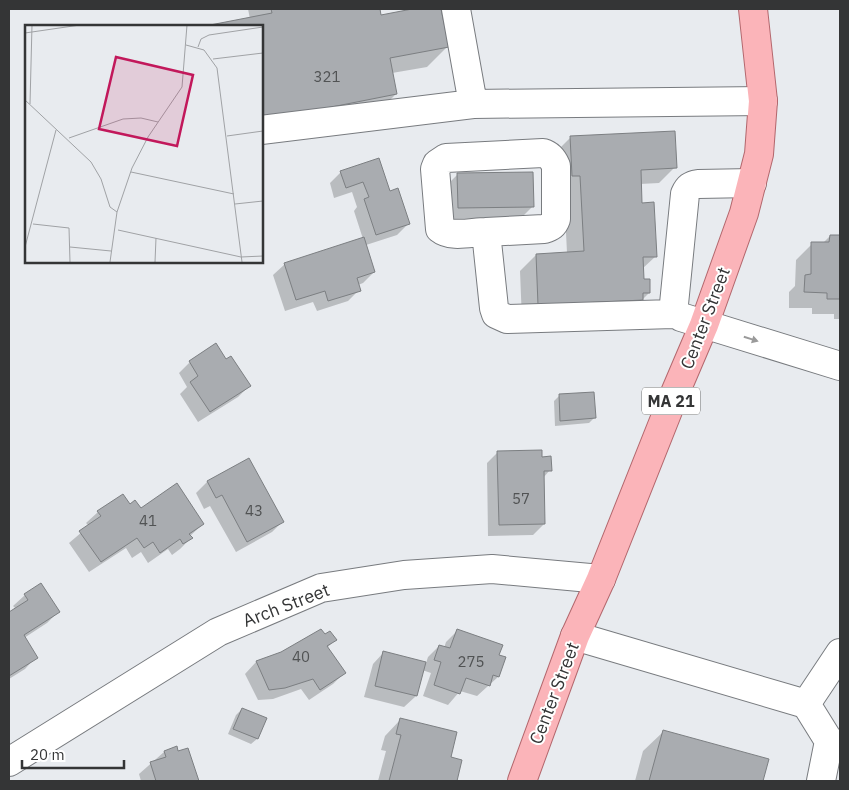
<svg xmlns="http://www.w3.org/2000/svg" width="849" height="790" viewBox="0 0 849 790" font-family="'IBM Plex Sans',sans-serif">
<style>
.shadow{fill:#0003}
.building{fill:#a9acb0;stroke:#7c7f82}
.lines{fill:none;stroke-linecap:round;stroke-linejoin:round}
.minor-casing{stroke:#787b7f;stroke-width:30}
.major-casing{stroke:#b3676d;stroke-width:30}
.minor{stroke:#fff;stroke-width:28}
.major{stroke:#fbb4b9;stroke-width:28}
.oneway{fill:#9a9a9a}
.labels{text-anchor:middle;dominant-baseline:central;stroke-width:4;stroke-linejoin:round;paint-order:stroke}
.number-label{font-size:15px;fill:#515354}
.shield{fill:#fff;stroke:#717272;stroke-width:1}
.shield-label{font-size:16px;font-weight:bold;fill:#343536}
.street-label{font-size:18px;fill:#343536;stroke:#fff}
.inset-road{fill:none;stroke:#a0a2a5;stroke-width:1}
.view{fill:#c2185b;fill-opacity:0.15;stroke:#c2185b;stroke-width:2.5}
.inset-edge{fill:none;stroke:#343536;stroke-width:2.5}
</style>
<rect width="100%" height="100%" fill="#e8ebef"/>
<!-- shadow -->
<path class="shadow" d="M 248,9 L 379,9 L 380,16 L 418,9 L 440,9 L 447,47 L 427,67 L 392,73 L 396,94 L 376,114 L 261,136 L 261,26 L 211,26 L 250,19 Z
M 570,138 L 675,167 L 659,183 L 640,184 L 641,204 L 656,256 L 642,269 L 643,281 L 649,293 L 626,316 L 522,321 L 520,271 L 536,255 L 567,253 L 564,192 L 554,154 Z
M 341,172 L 389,193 L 408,224 L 397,235 L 366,245 L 374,272 L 363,283 L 358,285 L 359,290 L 348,301 L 317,311 L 313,302 L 285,311 L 273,275 L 285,264 L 363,239 L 354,211 L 357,207 L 352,192 L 334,198 L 330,183 Z
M 458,174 L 532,207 L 521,218 L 447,219 L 447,185 Z
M 830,236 L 840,236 L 840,319 L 834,319 L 834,314 L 812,314 L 812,308 L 789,308 L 789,292 L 795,286 L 796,260 L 812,244 L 822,244 Z
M 226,360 L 249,386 L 238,397 L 198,422 L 180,394 L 187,387 L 179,373 L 190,362 Z
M 559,396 L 594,418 L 589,423 L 555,426 L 554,401 Z
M 498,452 L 541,458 L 550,470 L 543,478 L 544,524 L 533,535 L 488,536 L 487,463 Z
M 249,459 L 283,521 L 272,532 L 236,552 L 210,506 L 204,509 L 196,493 L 207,482 Z
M 122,496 L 129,505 L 140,509 L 203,524 L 190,536 L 191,538 L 180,549 L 172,555 L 168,549 L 148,563 L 141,552 L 132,558 L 126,548 L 89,572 L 69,543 L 89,526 L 86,523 L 98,512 Z
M 41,585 L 58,612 L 47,623 L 24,638 L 36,657 L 25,669 L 9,679 L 9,613 L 16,609 L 13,606 L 25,595 Z
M 457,631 L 498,655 L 498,677 L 477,696 L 460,691 L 448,705 L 423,696 L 431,673 L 422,670 L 416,696 L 404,707 L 364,697 L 373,664 L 384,652 L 426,663 L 428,657 L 439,646 L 444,648 L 446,642 Z
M 325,636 L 335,640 L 327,648 L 344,673 L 333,684 L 309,700 L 301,689 L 273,699 L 258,700 L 245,674 L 256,662 Z
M 242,709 L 265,719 L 257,739 L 251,744 L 228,734 L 236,715 Z
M 401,719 L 449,758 L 461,761 L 456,781 L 378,781 L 386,751 L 381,750 L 385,736 Z
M 663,732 L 767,759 L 762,781 L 635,781 L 643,751 Z
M 187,749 L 198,781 L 141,781 L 139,774 L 164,752 L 177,753 Z"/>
<!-- building -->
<path class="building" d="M 271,9 L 380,9 L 381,15 L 412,9 L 441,9 L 449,47 L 390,58 L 397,94 L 261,121 L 261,26 L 205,26 L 272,13 Z
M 675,131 L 677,168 L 641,170 L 642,203 L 654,202 L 657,257 L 643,257 L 644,279 L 650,279 L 650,293 L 643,293 L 643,300 L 538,305 L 536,254 L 584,251 L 580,176 L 572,176 L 570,136 Z
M 379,158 L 390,191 L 398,188 L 410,224 L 376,235 L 364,199 L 369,197 L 363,182 L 346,188 L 340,171 Z
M 533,172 L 534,207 L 458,208 L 457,173 Z
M 830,235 L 840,235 L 840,299 L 827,299 L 827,293 L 804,292 L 805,275 L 811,274 L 811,242 L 829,242 Z
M 364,237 L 375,272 L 357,278 L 361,291 L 328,301 L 325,291 L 296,300 L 284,263 Z
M 216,343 L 226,359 L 231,356 L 251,386 L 210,412 L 190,382 L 198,376 L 189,361 Z
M 594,392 L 596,418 L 560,421 L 559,394 Z
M 542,450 L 542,457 L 551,456 L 552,471 L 544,471 L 545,524 L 499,525 L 497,451 Z
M 249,458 L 284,522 L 247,542 L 222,495 L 216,498 L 207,481 Z
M 177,483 L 204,524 L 189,534 L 193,538 L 183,544 L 180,539 L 160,553 L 153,542 L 144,548 L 137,538 L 101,562 L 79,531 L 101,516 L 97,511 L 123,494 L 130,504 L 135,500 L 141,508 Z
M 41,583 L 60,612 L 24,635 L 38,658 L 9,676 L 9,612 L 28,600 L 24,594 Z
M 321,629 L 325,634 L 330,631 L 337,640 L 327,646 L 346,673 L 320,690 L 313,679 L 285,688 L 269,690 L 256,661 L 281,652 Z
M 457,629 L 503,645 L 499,655 L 506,657 L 499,677 L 493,675 L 490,686 L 466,678 L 460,694 L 434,685 L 441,662 L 434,660 L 439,645 L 450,648 Z
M 383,651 L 426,662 L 417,696 L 375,686 Z
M 242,708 L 267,718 L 258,739 L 233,729 Z
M 400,718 L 457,732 L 451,757 L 462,760 L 457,781 L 389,781 L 401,735 L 396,734 Z
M 663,730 L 769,759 L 763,781 L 649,781 Z
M 177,746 L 178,751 L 188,748 L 199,781 L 156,781 L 150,762 L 166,757 L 164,751 Z"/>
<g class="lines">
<defs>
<path id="minor" d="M 456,9 L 473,104 L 763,101
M 261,130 L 473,104
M 486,232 C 472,232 451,238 440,229 L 435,169 L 437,164 L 446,158 L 543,153 C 550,155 553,159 556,166 L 556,219 C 554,225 551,227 544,229 L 486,232 L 494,308 L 496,314 L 507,319 L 673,314 L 685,194 C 688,187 691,185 698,184 L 752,183
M 681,317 L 840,366
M 575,636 L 806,704 L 829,741 L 840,745
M 806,704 L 840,653
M 9,762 L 218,632 L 321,588 L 404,575 L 492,569 L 601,579
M 821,781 L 829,741"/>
<path id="major" d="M 522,781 L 575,636 L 601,579 L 675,393 L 704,325 L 744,213 L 759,154 L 763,101 L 753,9"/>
</defs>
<!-- minor casing -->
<use href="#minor" class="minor-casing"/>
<!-- major casing -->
<use href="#major" class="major-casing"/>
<!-- minor -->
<use href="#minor" class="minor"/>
<!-- major -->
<use href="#major" class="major"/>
</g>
<!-- one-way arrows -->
<defs><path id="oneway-solid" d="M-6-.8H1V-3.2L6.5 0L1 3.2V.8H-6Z" transform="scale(1.25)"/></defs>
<use class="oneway" href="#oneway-solid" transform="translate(751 339) rotate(17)"/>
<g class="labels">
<!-- number labels -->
<g class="number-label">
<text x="327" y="76">321</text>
<text x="521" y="498">57</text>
<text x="254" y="510">43</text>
<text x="148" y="520">41</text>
<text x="301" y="656">40</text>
<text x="471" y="661">275</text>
</g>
<!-- shield labels -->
<rect class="shield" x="642" y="387.5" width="58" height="27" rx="4"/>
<g class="shield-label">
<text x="671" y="401">MA 21</text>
</g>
<!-- street labels -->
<g class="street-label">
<text transform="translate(705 318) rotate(-69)">Center Street</text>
<text transform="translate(286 605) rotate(-21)">Arch Street</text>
<text transform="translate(554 693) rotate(-69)">Center Street</text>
</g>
</g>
<!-- overview -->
<g transform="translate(25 25)">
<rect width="238" height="238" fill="#e8ebef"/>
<path class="inset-road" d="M 0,8 L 55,0M 161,20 L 179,25 L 192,43 L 217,237M 173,22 L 176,14 L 184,10 L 238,2M 188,34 L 238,28M 0,75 L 66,137 L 76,154 L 85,182 L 92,187M 5,79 L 7,0M 202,111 L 238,106M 44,113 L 98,94 L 116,93 L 133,97M 106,147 L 209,169M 210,179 L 238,176M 8,199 L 44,203 L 45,237M 93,205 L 216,232 L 238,231M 0,222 L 31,105M 45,222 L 86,226M 85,237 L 92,187 L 107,143 L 123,112 L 157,62 L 162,0M 130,237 L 131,213"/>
<path class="view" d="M 91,32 L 168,50 L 152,121 L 74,104 Z"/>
<rect width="238" height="238" class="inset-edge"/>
</g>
<!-- border -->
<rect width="849" height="790" fill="none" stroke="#343536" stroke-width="20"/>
<!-- scale -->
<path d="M22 760v8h102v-8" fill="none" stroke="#343536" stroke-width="2.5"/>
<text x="30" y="760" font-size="15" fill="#343536" stroke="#ffffff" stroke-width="4" paint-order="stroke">20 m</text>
</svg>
